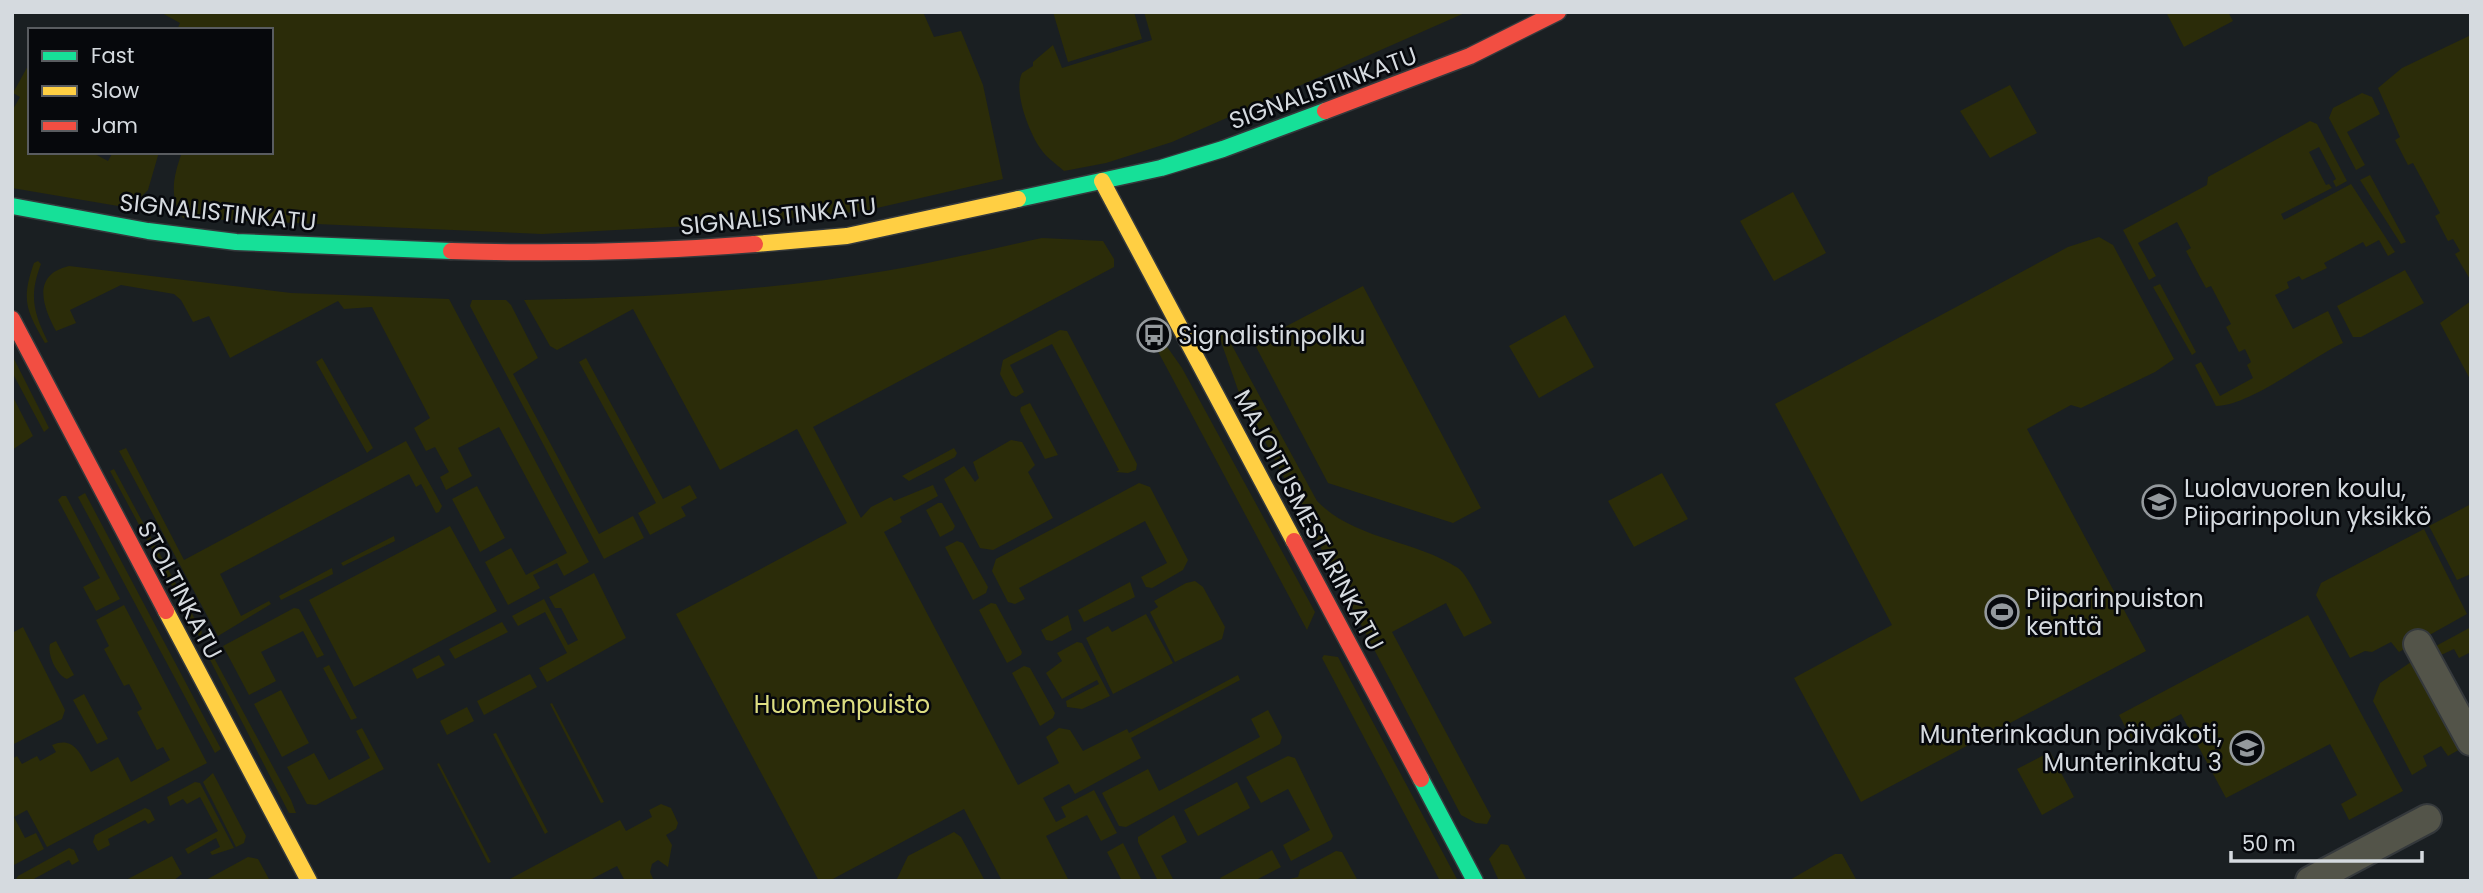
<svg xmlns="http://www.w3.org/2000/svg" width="2483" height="893" viewBox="0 0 2483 893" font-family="Poppins,sans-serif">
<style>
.green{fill:#2b2c09}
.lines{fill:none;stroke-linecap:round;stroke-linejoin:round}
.street-casing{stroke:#35393c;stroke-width:32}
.fast-casing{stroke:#35393c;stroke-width:19}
.slow-casing{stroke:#35393c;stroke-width:19}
.jam-casing{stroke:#35393c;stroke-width:19}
.street{stroke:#535449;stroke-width:28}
.fast{stroke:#16e098;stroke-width:16}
.slow{stroke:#ffcf43;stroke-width:16}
.jam{stroke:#f24e42;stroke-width:16}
.labels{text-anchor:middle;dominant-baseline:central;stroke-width:5;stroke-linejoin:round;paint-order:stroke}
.street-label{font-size:24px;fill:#d5dadf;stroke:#06080c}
.poi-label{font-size:24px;fill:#d5dadf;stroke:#06080c;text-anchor:start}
.park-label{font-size:24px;fill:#dcdd81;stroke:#06080c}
</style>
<rect width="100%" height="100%" fill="#1a1f22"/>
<!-- green -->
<path class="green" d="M 160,12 L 923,12 L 934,37 L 961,31 L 983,85 L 1003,179 L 864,211 L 745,223 L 542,234 L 183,218 C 168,196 174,175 182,152 L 271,152 L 271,30 L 177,30 L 180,23 Z
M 1053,12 L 1134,12 L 1142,39 L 1068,62 Z
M 1144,12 L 1467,12 L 1172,142 L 1106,163 L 1064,171 C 1056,164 1046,157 1040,148 C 1029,132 1013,91 1022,73 L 1033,66 L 1033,62 L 1053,45 L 1062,68 L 1152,40 Z
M 2166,12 L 2228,12 L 2233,21 L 2184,47 Z
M 2471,35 L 2471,281 L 2455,254 L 2460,251 L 2453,239 L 2448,241 L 2435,216 L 2440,213 L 2413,163 L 2408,165 L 2395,140 L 2400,137 L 2378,88 L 2402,68 Z
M 30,62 L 30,152 L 91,152 L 108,161 L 113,152 L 159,152 L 148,190 L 130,208 L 12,188 L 12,111 L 20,97 L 13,93 Z
M 2010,85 L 2037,133 L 1990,158 L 1960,111 Z
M 2362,93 L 2372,97 L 2380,114 L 2347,132 L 2365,165 L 2356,170 L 2329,118 L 2333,108 Z
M 2310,121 L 2317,124 L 2347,181 L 2336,187 L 2333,181 L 2336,179 L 2319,147 L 2309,152 L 2326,185 L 2329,184 L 2332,188 L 2281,214 L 2284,220 L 2351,184 L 2395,252 L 2388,256 L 2379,240 L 2366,247 L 2363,242 L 2324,263 L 2327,268 L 2302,280 L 2299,276 L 2287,282 L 2289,288 L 2275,295 L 2293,329 L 2328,311 L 2343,343 C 2310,358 2250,406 2216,406 L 2195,365 L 2201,362 L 2220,396 L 2253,378 L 2247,365 L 2251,362 L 2245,349 L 2239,352 L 2226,327 L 2231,324 L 2211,286 L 2206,288 L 2186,251 L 2191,248 L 2177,222 L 2138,243 L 2156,276 L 2149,280 L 2123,230 L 2207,185 L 2208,177 Z
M 2370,175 L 2406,242 L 2401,244 L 2360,180 Z
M 1793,192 L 1826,253 L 1774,281 L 1740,221 Z
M 2099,237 L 2113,245 L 2174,359 L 2155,372 L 2081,408 L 2071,405 L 2027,429 L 2146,651 L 1861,802 L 1794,678 L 1892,625 L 1775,404 L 2068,247 Z
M 1042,238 L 1103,241 L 1114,259 L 1114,267 L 813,427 L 861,518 L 871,507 L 891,497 L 894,501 L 933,485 L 938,496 L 900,517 L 902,522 L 884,532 L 1018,785 L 1059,763 L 1046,737 L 1059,728 L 1070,730 L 1083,751 L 1127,729 L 1129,733 L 1238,675 L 1240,680 L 1131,738 L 1141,758 L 1075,794 L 1069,784 L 1043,798 L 1056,822 L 1066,817 L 1061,807 L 1094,790 L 1117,833 L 1101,841 L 1087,815 L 1046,836 L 1069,881 L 1002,881 L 964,809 L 829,881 L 819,881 L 676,614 L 847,523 L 797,429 L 720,470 L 633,309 L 557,350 L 550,346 L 524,300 C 645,298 766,291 885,271 C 938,262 990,249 1042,238 Z
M 38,261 L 41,264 C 29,295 33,312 48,342 L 45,343 C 26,310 21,300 34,263 Z
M 69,266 L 291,293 L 449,299 L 589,562 L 564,576 L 557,563 L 533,575 L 540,588 L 508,605 L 485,562 L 511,548 L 526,575 L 567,553 L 499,427 L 458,448 L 472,476 L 446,490 L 440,477 L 449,472 L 435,447 L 426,451 L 414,428 L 430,418 L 372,307 L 344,309 L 338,301 L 230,358 L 209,316 L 193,322 L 181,300 L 174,294 L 121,285 L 70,310 L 76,323 L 56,331 C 43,307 31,275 69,266 Z
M 2405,270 L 2424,303 L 2361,337 L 2353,337 L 2337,306 Z
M 2160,284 L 2196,352 L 2192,355 L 2153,287 Z
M 1363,286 L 1481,508 L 1453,523 L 1328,483 L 1254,343 Z
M 472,300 L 506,300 L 511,305 L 538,358 L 513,374 L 599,534 L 633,516 L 644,538 L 604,559 L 470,306 Z
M 2471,301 L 2471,381 L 2440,323 Z
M 1565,315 L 1594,367 L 1539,398 L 1509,346 Z
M 1060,330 L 1067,331 L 1137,464 L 1136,470 L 1128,473 L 1116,472 L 1119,470 L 1052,344 L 1010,365 L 1024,392 L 1016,397 L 1011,395 L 1000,374 L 1003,360 Z
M 1223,334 L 1229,340 L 1317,501 C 1355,540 1413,539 1458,568 C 1468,575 1484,610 1492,623 L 1464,637 L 1446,603 L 1392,632 L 1491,816 L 1487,824 L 1476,823 L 1461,815 L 1238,390 L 1219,336 Z
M 1163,341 L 1182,368 L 1315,612 L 1307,630 L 1154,344 Z
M 12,355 L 49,428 L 44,432 L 12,372 Z
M 322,358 L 373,448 L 367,453 L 316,362 Z
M 586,358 L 663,499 L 690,485 L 697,498 L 681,507 L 686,516 L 650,535 L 638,513 L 656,503 L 579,362 Z
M 12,395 L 33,436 L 12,450 Z
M 1030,403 L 1058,455 L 1045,459 L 1020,411 L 1021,407 Z
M 1011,440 L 1022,442 L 1035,465 L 1028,472 L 1053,518 L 993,550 L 980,548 L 944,479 L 964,466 L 975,482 L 979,478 L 973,462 Z
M 406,441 L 442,506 L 439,512 L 436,513 L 421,484 L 416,487 L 409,474 L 220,574 L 241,616 L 269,601 L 271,604 L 218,636 L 119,451 L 126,448 L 184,560 Z
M 954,448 L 957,453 L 955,457 L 909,481 L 902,476 Z
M 114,469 L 202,632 L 200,638 L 110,471 Z
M 1662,473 L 1688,519 L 1634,547 L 1608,501 Z
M 1139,483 L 1150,487 L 1188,560 L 1183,570 L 1152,588 L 1146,587 L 1141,577 L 1167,563 L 1145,521 L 1019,588 L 1025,599 L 1015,604 L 1008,602 L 992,571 L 996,559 Z
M 477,486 L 505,538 L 480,552 L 452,499 Z
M 85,493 L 221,749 L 215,753 L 78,497 Z
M 62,496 L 66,496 L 120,599 L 96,611 L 83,587 L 100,578 L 58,500 Z
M 938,503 L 942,503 L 955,526 L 953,530 L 940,537 L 926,510 Z
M 2471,504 L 2471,574 L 2457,580 L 2429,526 Z
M 450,526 L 497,611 L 354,687 L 309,600 Z
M 2424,529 L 2467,614 L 2399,652 L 2391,642 L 2372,652 L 2365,651 L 2350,658 L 2316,595 L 2321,583 Z
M 394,536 L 395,541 L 343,566 L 341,563 Z
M 957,541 L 963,543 L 988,587 L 986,593 L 973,600 L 945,547 Z
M 332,568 L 333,574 L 281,600 L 279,596 Z
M 594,573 L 626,638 L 547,682 L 539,668 L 567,653 L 545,612 L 518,626 L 512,616 L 544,599 L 568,645 L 578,640 L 561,608 L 555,608 L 549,597 Z
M 1195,581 L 1203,587 L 1225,627 L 1222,639 L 1175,662 L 1150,612 L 1158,607 L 1154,601 L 1186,583 Z
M 1130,582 L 1135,597 L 1084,622 L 1078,610 Z
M 991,603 L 996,604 L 1022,652 L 1021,655 L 1007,663 L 979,610 Z
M 124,605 L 207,763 L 47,847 L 27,810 L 14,817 L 25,838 L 36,833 L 44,849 L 12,866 L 12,759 L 17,756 L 22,764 L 37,756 L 40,761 L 56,752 L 52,745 C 75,735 81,756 91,772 L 118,757 L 131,782 L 170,760 L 163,747 L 157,750 L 137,712 L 142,709 L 129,684 L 124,686 L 104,649 L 109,646 L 96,620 Z
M 294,608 L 299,609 L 324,655 L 317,658 L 303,631 L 261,652 L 276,681 L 249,695 L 223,646 Z
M 1146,614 L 1173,663 L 1113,694 L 1086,638 L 1108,626 L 1112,632 Z
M 1068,615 L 1072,630 L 1052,641 L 1046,640 L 1041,630 Z
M 2308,615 L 2403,791 L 2349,820 L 2341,804 L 2357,795 L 2330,744 L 2226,798 L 2181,714 L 2132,740 L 2119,715 Z
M 502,622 L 508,632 L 455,659 L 449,649 Z
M 23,627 L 65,710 L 62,719 L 12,745 L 12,633 Z
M 2471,627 L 2471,652 L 2459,658 L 2454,649 L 2441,655 L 2436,646 Z
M 56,641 L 74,675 L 67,679 C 57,675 47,655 50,644 Z
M 1077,642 L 1082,643 L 1110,696 L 1082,709 L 1067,707 L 1066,701 L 1099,684 L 1097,680 L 1062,699 L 1046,673 L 1062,661 L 1057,653 Z
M 439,655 L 445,665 L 417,679 L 412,669 Z
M 1324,655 L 1338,657 L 1458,881 L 1440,881 L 1322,658 Z
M 213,656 L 291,800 L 296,813 L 289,813 L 209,658 Z
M 2411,662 L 2418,662 L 2469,744 L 2448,756 L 2441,746 L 2423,756 L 2427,766 L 2412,775 L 2373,701 L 2380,683 Z
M 329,665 L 357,718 L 351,720 L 323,668 Z
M 1024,666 L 1030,668 L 1055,713 L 1053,718 L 1040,726 L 1012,673 Z
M 530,674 L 537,687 L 484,715 L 477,701 Z
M 281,690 L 309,743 L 282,757 L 254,704 Z
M 84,694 L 108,739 L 97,744 L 73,700 Z
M 552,703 L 604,802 L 601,803 L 550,704 Z
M 467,707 L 474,721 L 447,735 L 440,721 Z
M 1268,710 L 1282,737 L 1280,744 L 1126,827 L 1119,826 L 1102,793 L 1148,769 L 1159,791 L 1260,737 L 1251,719 Z
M 362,728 L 384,769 L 316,805 L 307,804 L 287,767 L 314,753 L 329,780 L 370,758 L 356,731 Z
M 496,733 L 548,832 L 545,834 L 493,734 Z
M 2050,752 L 2074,797 L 2042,815 L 2017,769 Z
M 1288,756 L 1295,758 L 1333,836 L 1331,840 L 1291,861 L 1283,845 L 1310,830 L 1288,789 L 1261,803 L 1246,777 Z
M 439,763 L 491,862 L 488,863 L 437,764 Z
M 213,773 L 246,836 L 244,843 L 236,847 L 203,782 Z
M 195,782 L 200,783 L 234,848 L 212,855 L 210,852 L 220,847 L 216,838 L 188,854 L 185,849 L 218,831 L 200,797 L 187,804 L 183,799 L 170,806 L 167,797 Z
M 1237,782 L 1250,808 L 1198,836 L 1184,810 Z
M 661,804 L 671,808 L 678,823 L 676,829 L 666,835 L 672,845 L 668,867 L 658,860 L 652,864 L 650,872 L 654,881 L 625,881 L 617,866 L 588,881 L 506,881 L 620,820 L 626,831 L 652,817 L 649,810 Z
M 145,808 L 150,810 L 155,820 L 148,824 L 145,820 L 108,839 L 110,845 L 98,851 L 93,842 L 95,835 Z
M 1174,815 L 1187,842 L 1161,856 L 1174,881 L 1158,881 L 1138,842 L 1138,837 Z
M 954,832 L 961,837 L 985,881 L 896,881 L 908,856 Z
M 1123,843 L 1142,881 L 1122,881 L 1107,852 Z
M 1501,844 L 1508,845 L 1527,881 L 1499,881 L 1489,859 Z
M 69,848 L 74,850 L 79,861 L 72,865 L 69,860 L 30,881 L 15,881 L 18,876 Z
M 1272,850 L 1281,867 L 1254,881 L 1222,881 L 1220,878 Z
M 1336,851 L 1342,852 L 1358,881 L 1281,881 L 1298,877 L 1300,870 Z
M 1835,854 L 1842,854 L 1857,881 L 1788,881 Z
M 172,856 L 182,874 L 173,881 L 124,881 Z
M 248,857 L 258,859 L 270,881 L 204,881 Z"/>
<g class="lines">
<defs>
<path id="street" d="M 2418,644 L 2471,741
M 2310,881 L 2427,819"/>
<path id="fast" d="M 1018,199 L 1161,168 L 1223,149 L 1325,111
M 12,206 L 148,231 L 236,242 L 451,251
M 1421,779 L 1475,881"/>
<path id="slow" d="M 1102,181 L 1294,541
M 755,244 L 847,236 L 1018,199
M 166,611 L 309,881"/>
<path id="jam" d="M 1325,111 L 1470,56 L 1558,12
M 451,251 C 553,254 654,252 755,244
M 12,319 L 166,611
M 1294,541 L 1421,779"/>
</defs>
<!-- street casing -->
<use href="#street" class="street-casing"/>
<!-- fast casing -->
<use href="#fast" class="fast-casing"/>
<!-- slow casing -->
<use href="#slow" class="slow-casing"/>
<!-- jam casing -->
<use href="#jam" class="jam-casing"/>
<!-- street -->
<use href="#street" class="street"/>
<!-- fast -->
<use href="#fast" class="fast"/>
<!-- slow -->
<use href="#slow" class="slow"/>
<!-- jam -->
<use href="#jam" class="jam"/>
</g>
<!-- icons -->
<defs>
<symbol id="bus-ring" viewBox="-11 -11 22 22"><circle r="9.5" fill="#06080c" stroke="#94999d" stroke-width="1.5"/><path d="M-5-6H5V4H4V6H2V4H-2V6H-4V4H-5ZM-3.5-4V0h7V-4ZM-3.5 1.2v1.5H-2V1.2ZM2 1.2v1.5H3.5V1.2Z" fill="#94999d"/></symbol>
<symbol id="school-ring" viewBox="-11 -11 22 22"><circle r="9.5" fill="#06080c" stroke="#94999d" stroke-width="1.5"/><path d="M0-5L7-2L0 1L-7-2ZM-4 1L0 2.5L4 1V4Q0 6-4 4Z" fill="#94999d"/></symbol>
<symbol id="stadium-ring" viewBox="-11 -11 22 22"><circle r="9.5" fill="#06080c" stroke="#94999d" stroke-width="1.5"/><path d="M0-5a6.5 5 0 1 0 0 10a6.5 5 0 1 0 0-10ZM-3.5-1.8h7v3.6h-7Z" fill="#94999d"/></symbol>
</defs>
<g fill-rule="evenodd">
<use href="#bus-ring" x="1135" y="316" width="38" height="38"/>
<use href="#school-ring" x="2140" y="483" width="38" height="38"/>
<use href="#stadium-ring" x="1983" y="593" width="38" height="38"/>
<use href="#school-ring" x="2228" y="729" width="38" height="38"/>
</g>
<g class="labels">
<!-- street labels -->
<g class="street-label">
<text transform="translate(1323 88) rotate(-20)">SIGNALISTINKATU</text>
<text transform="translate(218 212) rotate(6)">SIGNALISTINKATU</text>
<text transform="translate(778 216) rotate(-6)">SIGNALISTINKATU</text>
<text transform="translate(1309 520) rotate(62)">MAJOITUSMESTARINKATU</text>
<text transform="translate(180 590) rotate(62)">STOLTINKATU</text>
</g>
<!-- poi labels -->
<g class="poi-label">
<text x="1178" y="335">Signalistinpolku</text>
<text x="2184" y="488">Luolavuoren koulu,<tspan x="2184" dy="28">Piiparinpolun yksikkö</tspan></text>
<text x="2026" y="598">Piiparinpuiston<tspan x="2026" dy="28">kenttä</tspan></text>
<text x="2222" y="734" text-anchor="end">Munterinkadun päiväkoti,<tspan x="2222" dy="28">Munterinkatu 3</tspan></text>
</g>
<!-- park labels -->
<g class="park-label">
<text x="842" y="704">Huomenpuisto</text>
</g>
</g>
<!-- border -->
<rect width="2483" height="893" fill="none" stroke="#d5dadf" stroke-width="28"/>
<!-- legend -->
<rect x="28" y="28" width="245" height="126" fill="#06080c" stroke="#595c60" stroke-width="2"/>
<rect x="42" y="51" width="35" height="10" fill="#16e098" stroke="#595c60" stroke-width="2"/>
<text x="91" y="63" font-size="21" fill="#d5dadf">Fast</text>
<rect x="42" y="86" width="35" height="10" fill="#ffcf43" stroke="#595c60" stroke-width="2"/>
<text x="91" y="98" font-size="21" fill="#d5dadf">Slow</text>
<rect x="42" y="121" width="35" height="10" fill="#f24e42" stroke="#595c60" stroke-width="2"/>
<text x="91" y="133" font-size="21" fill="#d5dadf">Jam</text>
<!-- scale -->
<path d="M2231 851v10h191v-10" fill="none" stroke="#d5dadf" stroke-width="3.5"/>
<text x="2242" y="851" font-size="21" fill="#d5dadf" stroke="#06080c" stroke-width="5" paint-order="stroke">50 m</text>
</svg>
